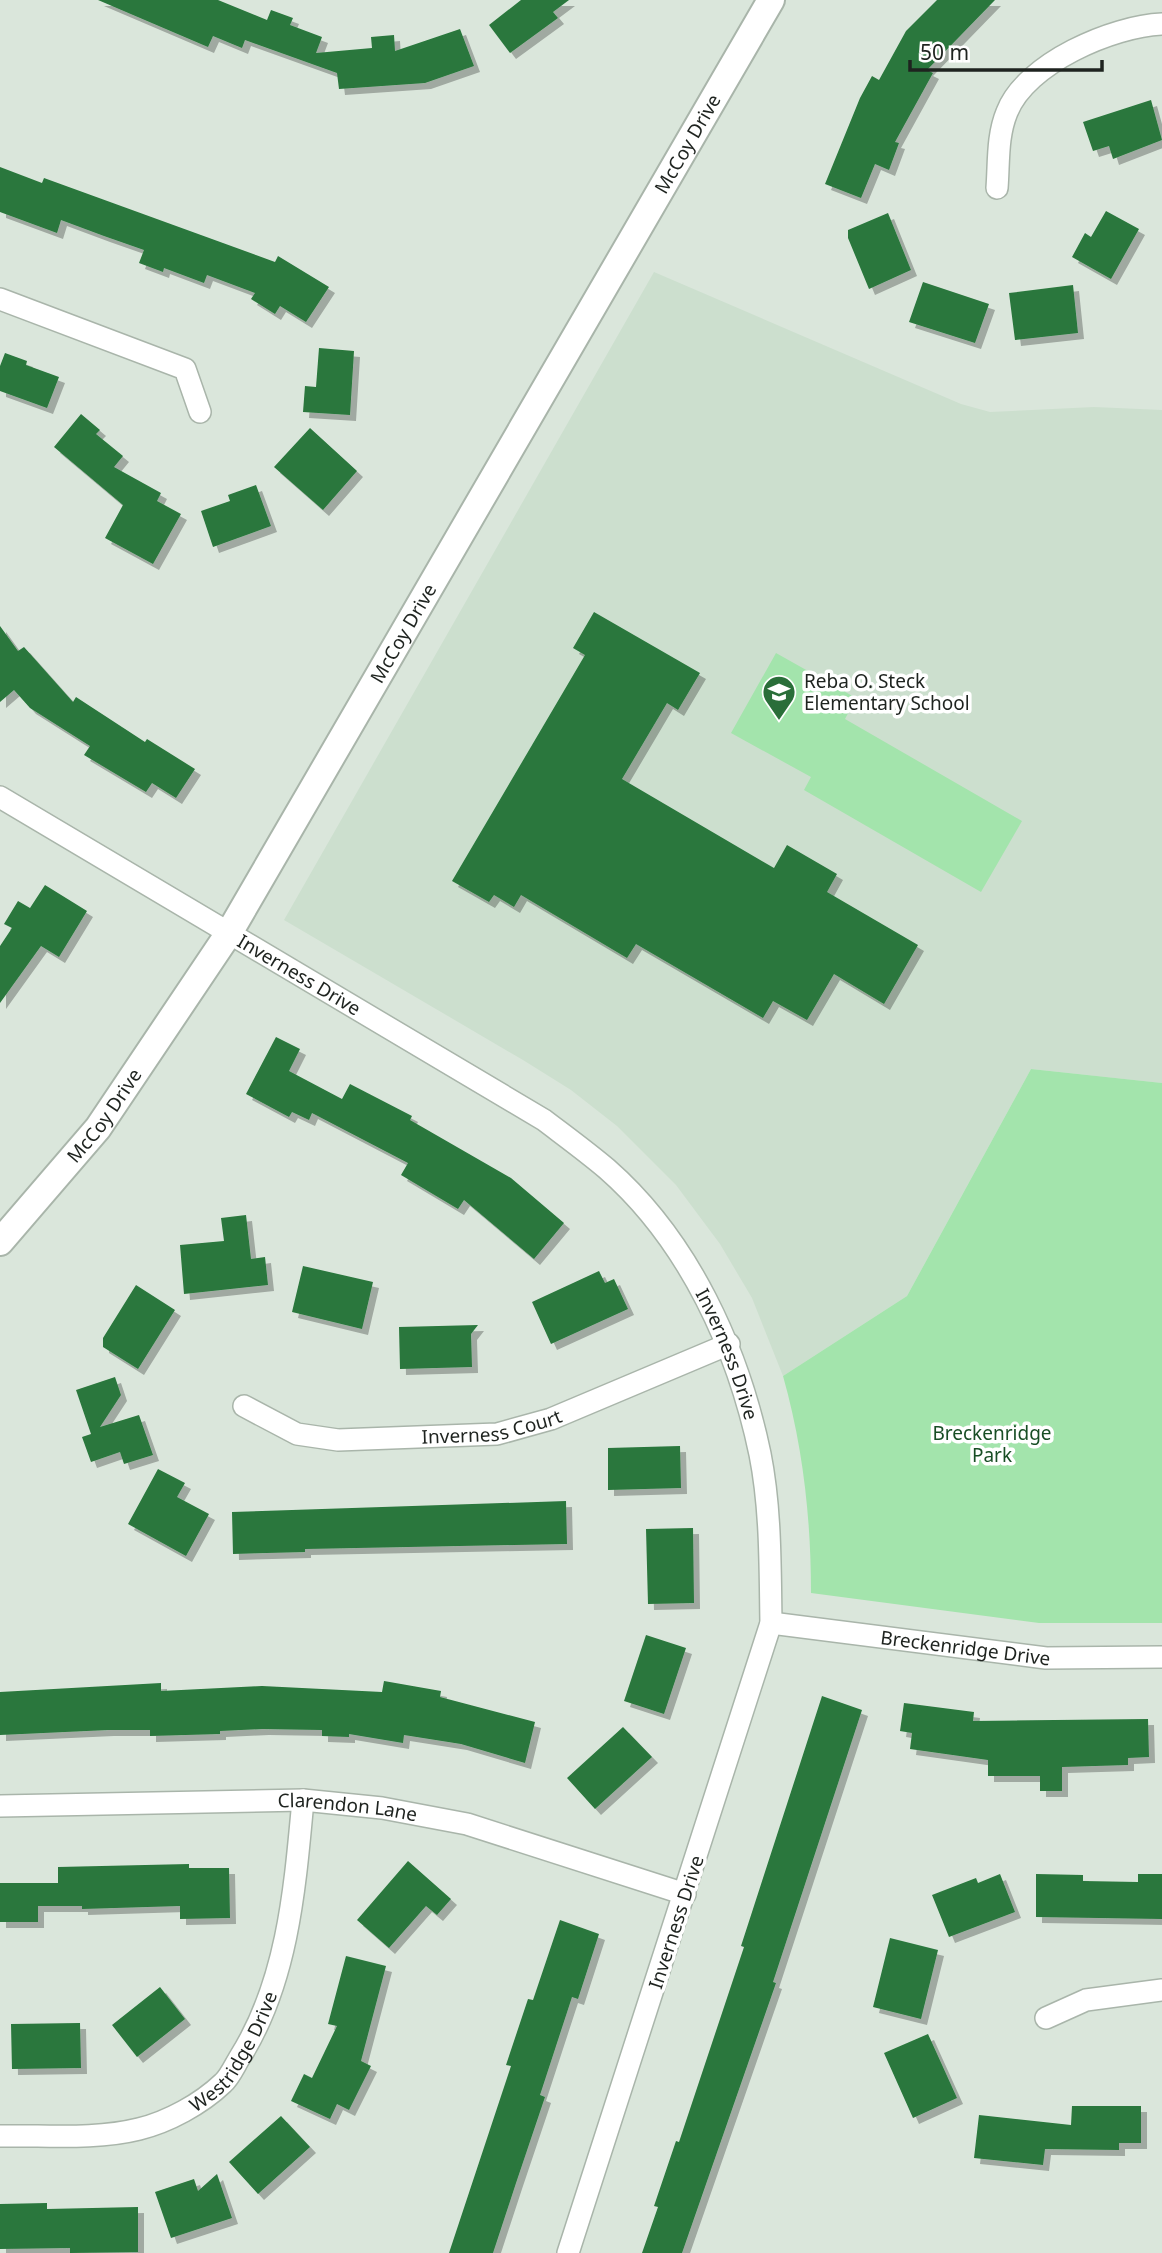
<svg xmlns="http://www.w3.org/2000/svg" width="1162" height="2253" viewBox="0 0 1162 2253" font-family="'Noto Sans',sans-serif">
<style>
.built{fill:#ccdfce}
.green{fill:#a3e4ac}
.building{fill:#29773c;filter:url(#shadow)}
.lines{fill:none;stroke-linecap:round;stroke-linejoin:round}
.minor-casing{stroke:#a9b5aa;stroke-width:24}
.tertiary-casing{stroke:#a9b5aa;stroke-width:30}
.minor{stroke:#fff;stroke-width:21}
.tertiary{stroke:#fff;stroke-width:26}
.labels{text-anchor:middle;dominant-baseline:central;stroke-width:7;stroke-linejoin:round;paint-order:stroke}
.street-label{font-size:19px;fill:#1e231f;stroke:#fff}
.poi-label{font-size:19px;fill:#1e231f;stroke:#fff;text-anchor:start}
.park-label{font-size:19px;fill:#184e25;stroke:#fff}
</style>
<defs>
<filter id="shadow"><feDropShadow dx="6" dy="6" stdDeviation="0" flood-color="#0004"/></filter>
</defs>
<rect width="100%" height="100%" fill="#dae6db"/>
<!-- built -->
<path class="built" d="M 654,272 L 961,404 L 990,412 L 1094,407 L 1162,410 L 1162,1083 L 1031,1069 L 907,1296 L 783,1376 L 752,1298 L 720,1244 L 676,1185 L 617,1126 L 571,1090 L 523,1060 L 284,920 Z"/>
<!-- green -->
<path class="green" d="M 776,653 L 856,698 L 845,719 L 1022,821 L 981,892 L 804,790 L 811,777 L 731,733 Z
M 1031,1069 L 1162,1083 L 1162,1623 L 1039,1623 L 811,1593 C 811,1518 803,1447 783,1376 L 907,1296 Z"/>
<!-- building -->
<path class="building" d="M 98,0 L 218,0 L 267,20 L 271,10 L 293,18 L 290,25 L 322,37 L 316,53 L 372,48 L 371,37 L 394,35 L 395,51 L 460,29 L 474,66 L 425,83 L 339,89 L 337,73 L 245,40 L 242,48 L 213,36 L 208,47 Z
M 521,0 L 569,0 L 553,12 L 558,18 L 510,53 L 489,25 Z
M 937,0 L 995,0 L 927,70 L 933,73 L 895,142 L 899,143 L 889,170 L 875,164 L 861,198 L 825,184 L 860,98 L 872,76 L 879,80 L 906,31 Z
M 1151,100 L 1162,140 L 1113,159 L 1109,146 L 1093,151 L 1083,122 Z
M 0,167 L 42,183 L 44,178 L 275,262 L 278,256 L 329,287 L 306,322 L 280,306 L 275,314 L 251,299 L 255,293 L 207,275 L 204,283 L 164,268 L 163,272 L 139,263 L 144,250 L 104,236 L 61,220 L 57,233 L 0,212 Z
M 1106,211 L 1139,229 L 1111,279 L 1072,257 L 1085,233 L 1091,237 Z
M 888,213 L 911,270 L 869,289 L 848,238 L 848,230 Z
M 923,282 L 989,304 L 975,343 L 909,322 Z
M 1073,285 L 1078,333 L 1015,340 L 1009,293 Z
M 319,348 L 354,351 L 350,415 L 303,412 L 305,386 L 316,387 Z
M 5,353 L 27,361 L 26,365 L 59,377 L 47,408 L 0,391 L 0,366 Z
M 81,414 L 100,430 L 96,434 L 123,456 L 114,467 L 161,493 L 157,501 L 181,514 L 153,564 L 105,538 L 123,505 L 54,447 Z
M 310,428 L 357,471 L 323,510 L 274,467 Z
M 256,485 L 271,526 L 213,547 L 201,511 L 230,501 L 228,495 Z
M 594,612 L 700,673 L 678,710 L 667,703 L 622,779 L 774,868 L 787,845 L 837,874 L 827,892 L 918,945 L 884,1004 L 834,974 L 807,1020 L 773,1001 L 763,1018 L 636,944 L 627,958 L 521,895 L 514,907 L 494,895 L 489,902 L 452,881 L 585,655 L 573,648 Z
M 0,626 L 18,651 L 24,647 L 73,702 L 76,697 L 145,742 L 147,739 L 195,769 L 176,798 L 152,783 L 146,792 L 84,755 L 90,746 L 30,708 L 14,690 L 0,702 Z
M 45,885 L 87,911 L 59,957 L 41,946 L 0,1003 L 0,946 L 12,928 L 4,924 L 18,901 L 30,908 Z
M 276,1037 L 300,1049 L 289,1071 L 342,1099 L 350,1084 L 412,1116 L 410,1120 L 511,1178 L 564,1223 L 534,1259 L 464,1200 L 458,1209 L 401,1175 L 408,1163 L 312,1113 L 309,1120 L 292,1112 L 289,1117 L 246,1094 Z
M 246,1215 L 251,1259 L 265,1257 L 268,1285 L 184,1294 L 180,1245 L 224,1241 L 221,1218 Z
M 303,1266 L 373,1282 L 362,1329 L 292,1312 Z
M 599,1271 L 605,1283 L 614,1279 L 628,1309 L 551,1344 L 532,1302 Z
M 136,1285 L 175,1310 L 138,1369 L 103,1347 L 103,1338 Z
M 478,1325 L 471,1334 L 472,1367 L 400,1369 L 399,1327 Z
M 115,1377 L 121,1395 L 100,1427 L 139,1415 L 153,1455 L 124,1464 L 120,1452 L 91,1462 L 82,1437 L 91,1434 L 76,1390 Z
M 680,1446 L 681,1488 L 608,1490 L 608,1448 Z
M 158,1469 L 185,1483 L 177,1497 L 209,1514 L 186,1556 L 128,1524 Z
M 566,1501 L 567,1544 L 305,1549 L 305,1552 L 233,1554 L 232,1512 Z
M 693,1528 L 694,1603 L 648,1604 L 646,1529 Z
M 646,1635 L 686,1648 L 664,1714 L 624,1701 Z
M 384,1681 L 441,1691 L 440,1697 L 535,1722 L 525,1763 L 461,1744 L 404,1735 L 403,1743 L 349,1734 L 349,1737 L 322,1736 L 322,1730 L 263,1729 L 220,1731 L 220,1734 L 150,1736 L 150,1730 L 108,1730 L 0,1735 L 0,1692 L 161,1683 L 161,1691 L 262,1686 L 382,1692 Z
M 822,1696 L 862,1710 L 773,1982 L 776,1983 L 682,2253 L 642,2253 L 658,2207 L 654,2206 L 676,2141 L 679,2142 L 744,1947 L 741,1946 Z
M 904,1703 L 974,1712 L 973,1721 L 1148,1719 L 1149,1757 L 1128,1758 L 1128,1765 L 1062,1767 L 1062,1791 L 1040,1791 L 1040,1776 L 988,1776 L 988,1760 L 910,1749 L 912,1733 L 900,1731 Z
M 623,1727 L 652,1757 L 595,1809 L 567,1778 Z
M 408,1861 L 451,1899 L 437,1915 L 426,1906 L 389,1948 L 357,1920 Z
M 189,1864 L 189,1868 L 229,1868 L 230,1918 L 180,1919 L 180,1906 L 82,1909 L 82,1906 L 38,1906 L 38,1922 L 0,1922 L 0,1883 L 58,1883 L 58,1867 Z
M 1000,1874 L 1015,1912 L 949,1937 L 932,1895 L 976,1878 L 978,1883 Z
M 1036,1874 L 1083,1875 L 1083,1881 L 1138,1882 L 1138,1874 L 1162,1874 L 1162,1919 L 1036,1917 Z
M 560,1920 L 599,1934 L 578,1999 L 572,1997 L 540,2095 L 545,2097 L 516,2183 L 493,2253 L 449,2253 L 511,2066 L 506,2065 L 528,1999 L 533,2000 Z
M 890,1938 L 938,1950 L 921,2019 L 873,2007 Z
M 346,1956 L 386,1966 L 361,2061 L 371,2066 L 349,2110 L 337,2104 L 330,2119 L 291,2101 L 304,2074 L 312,2078 L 337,2026 L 328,2024 Z
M 160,1987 L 185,2019 L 137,2057 L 112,2025 Z
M 80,2023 L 81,2068 L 12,2069 L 11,2024 Z
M 928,2034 L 957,2098 L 913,2118 L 884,2053 Z
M 1072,2106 L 1141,2106 L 1141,2143 L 1119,2143 L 1119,2150 L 1045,2149 L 1043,2165 L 974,2158 L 979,2115 L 1071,2125 Z
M 281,2116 L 310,2147 L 258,2194 L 229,2162 Z
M 217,2174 L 232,2218 L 171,2238 L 155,2192 L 194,2179 L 198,2191 Z
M 47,2203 L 47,2209 L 138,2207 L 138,2252 L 70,2253 L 70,2248 L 0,2249 L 0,2204 Z"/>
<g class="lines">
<defs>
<g id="minor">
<path d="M 997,188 C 999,162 997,136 1007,112 C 1026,63 1113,26 1162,24"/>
<path d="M 0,299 L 185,369 L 200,412"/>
<path id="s1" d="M 0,797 L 544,1120 C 565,1136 587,1152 607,1169 C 689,1241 738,1349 760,1454 C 771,1509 770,1567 771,1623 L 568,2253"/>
<path id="s2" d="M 244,1406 L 297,1434 L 338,1440 L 497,1434 L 551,1419 L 729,1344"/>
<path id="s3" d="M 771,1623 L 1046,1658 L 1162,1657"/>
<path id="s4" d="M 0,1806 L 303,1800 L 382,1808 L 467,1824 L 685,1894"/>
<path d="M 1046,2018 L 1086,2000 L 1162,1990"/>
<path id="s5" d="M 0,2136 C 45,2135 95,2140 139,2129 C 168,2122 201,2104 223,2083 C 230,2077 235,2065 240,2057 C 288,1981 295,1887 303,1800"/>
</g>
<g id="tertiary">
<path id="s6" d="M 0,1242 L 98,1128 L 229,933 L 771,0"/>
</g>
</defs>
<!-- minor casing -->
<use href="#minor" class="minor-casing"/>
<!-- tertiary casing -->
<use href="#tertiary" class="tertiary-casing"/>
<!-- minor -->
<use href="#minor" class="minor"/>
<!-- tertiary -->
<use href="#tertiary" class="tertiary"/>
</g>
<!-- icons -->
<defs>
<symbol id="school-pin" viewBox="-11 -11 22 30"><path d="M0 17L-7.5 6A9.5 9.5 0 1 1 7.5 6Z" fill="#2a6e39" stroke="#fff"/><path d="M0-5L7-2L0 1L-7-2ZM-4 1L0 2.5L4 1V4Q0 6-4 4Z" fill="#fff"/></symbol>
</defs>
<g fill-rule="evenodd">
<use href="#school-pin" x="760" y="673" width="38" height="52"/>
</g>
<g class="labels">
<!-- street labels -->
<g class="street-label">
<text stroke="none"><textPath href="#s6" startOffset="1298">McCoy Drive</textPath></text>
<text stroke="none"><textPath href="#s6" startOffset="732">McCoy Drive</textPath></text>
<text stroke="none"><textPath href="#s1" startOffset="348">Inverness Drive</textPath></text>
<text stroke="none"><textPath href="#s6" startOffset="164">McCoy Drive</textPath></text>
<text stroke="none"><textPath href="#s1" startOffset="936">Inverness Drive</textPath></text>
<text stroke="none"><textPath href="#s2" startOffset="256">Inverness Court</textPath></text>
<text stroke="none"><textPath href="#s3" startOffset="196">Breckenridge Drive</textPath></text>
<text stroke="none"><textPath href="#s4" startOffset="348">Clarendon Lane</textPath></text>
<text transform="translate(676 1922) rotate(-72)">Inverness Drive</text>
<text stroke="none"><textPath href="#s5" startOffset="268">Westridge Drive</textPath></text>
</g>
<!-- poi labels -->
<g class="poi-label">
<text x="804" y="681">Reba O. Steck<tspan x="804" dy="22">Elementary School</tspan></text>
</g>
<!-- park labels -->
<g class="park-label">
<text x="992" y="1433">Breckenridge<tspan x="992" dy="22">Park</tspan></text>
</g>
</g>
<!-- scale -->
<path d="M910 60v10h192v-10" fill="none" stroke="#1e231f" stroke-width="3.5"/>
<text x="920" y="60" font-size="21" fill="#1e231f" stroke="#ffffff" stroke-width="5" paint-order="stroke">50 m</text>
</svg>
